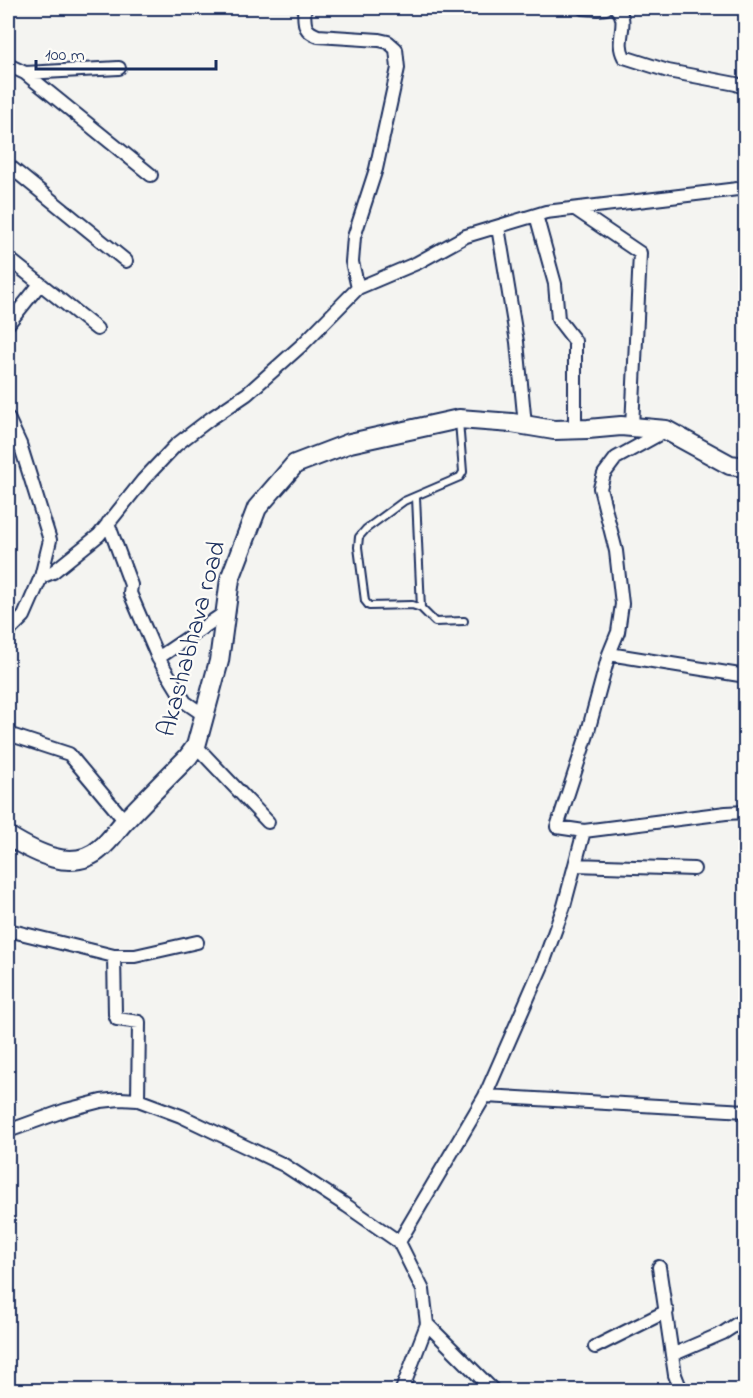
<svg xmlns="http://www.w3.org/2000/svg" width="753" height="1398" viewBox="0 0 753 1398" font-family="'Indie Flower',sans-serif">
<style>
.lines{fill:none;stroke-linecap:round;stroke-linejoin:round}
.lane-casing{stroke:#1b2f5e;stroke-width:10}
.street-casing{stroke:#1b2f5e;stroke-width:16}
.secondary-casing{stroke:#1b2f5e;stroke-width:22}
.lane{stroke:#fdfcf7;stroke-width:6}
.street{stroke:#fdfcf7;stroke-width:12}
.secondary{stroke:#fdfcf7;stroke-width:18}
.labels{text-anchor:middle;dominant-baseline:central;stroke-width:4.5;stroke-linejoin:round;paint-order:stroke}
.street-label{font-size:26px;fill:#1b2f5e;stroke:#fdfcf7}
</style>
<rect width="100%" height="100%" fill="#f4f4f1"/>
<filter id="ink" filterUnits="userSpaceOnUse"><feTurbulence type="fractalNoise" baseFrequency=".0167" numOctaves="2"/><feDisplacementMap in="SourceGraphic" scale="12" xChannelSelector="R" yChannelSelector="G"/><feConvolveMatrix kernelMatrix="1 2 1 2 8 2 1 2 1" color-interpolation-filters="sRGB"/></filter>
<g filter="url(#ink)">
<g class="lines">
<defs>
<path id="lane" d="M 459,421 L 463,472 L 460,477 L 404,501 L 366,529 L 359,537 L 358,547 L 365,601 L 369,606 L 412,605 L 421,608 L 435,622 L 464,621
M 416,497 L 421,608"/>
<path id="street" d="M 304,8 C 305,23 302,30 318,36 L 379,40 L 388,42 L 396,49 L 398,68 L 376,169 L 354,237 L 352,262 L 358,288
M 583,8 L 598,9 L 606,8
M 616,8 C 631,21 614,39 624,57 L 668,71 L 736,84 L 746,88
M 8,65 L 25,73 L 151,175
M 25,73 L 119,68
M 8,165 L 126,261
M 575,209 L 640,253 L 632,427
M 536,215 L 555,284 L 558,319 L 575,341 L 575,430
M 498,227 L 517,342 L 525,425
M 8,258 L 97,329
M 8,324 L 40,284
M 8,418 L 20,444 L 50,540 L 41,577 L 24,616 L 8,632
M 8,446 L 20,444
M 108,523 L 131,585 L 130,593 L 158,658 L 185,702 L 204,715
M 41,577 L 53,572 L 99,535 L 143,480 L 176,445 L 210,419 L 247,394 L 303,344 L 358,288 L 417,263 L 466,236 L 546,212 L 746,188
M 609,654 L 746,676
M 158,658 L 226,612
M 8,734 L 69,754 L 125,821
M 196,746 L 268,822
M 584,831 L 726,813 L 746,812
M 575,865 L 694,869
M 8,930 L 114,956 L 135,956 L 197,942
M 114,956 L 115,1014 L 117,1019 L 139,1022 L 138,1100
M 485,1096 L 544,961 L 564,906 L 584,831 L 557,827 L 587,735 L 609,654 L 618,632 L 622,604 L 616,551 L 600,488 L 604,474 L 616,458 L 665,431
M 8,1131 L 66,1110 L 101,1101 L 120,1099 L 138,1100 L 181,1116 L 284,1165 L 347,1206 L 399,1242 L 423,1290 L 427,1324 L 402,1390
M 399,1242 L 485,1096 L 746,1111
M 659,1267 L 675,1375 L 681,1390
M 427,1324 L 493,1390
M 595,1347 L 667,1311
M 672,1355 L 723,1333 L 746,1318"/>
<path id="secondary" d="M 8,836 C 34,852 73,874 101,848 C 111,840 117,829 126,820 C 146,799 167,778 188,757 L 196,746 L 219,661 L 230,579 L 257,508 L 295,464 L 350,443 L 459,419 L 512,423 L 554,430 L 588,429 L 621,426 L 666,430 L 730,465 L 746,467"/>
</defs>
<!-- lane casing -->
<use href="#lane" class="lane-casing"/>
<!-- street casing -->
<use href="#street" class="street-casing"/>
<!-- secondary casing -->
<use href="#secondary" class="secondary-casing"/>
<!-- lane -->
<use href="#lane" class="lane"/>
<!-- street -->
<use href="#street" class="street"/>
<!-- secondary -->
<use href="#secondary" class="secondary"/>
</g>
</g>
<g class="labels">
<!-- street labels -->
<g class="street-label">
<text transform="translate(193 639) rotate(-75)">Akashabhava road</text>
</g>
</g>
<!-- margin -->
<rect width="753" height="1398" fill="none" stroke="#fdfcf7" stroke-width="30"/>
<rect x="15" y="15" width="723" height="1368" fill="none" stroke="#1b2f5e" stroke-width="2" filter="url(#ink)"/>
<!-- scale -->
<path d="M36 60v9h180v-9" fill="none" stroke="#1b2f5e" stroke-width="3"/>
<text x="45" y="60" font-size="18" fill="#1b2f5e" stroke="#fdfcf7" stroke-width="4.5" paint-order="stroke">100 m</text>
</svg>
